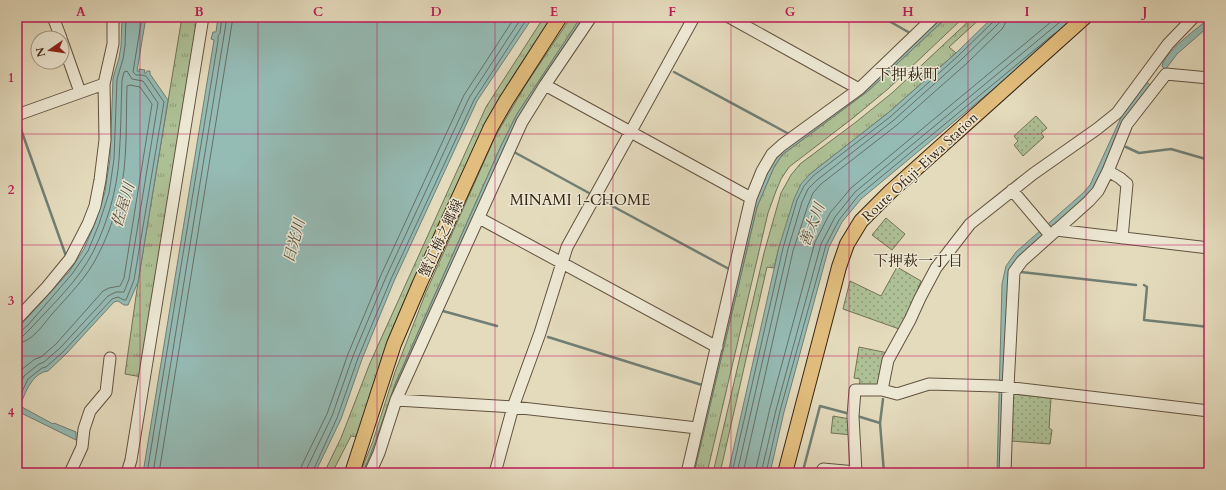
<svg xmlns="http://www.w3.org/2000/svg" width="1226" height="490" viewBox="0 0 1226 490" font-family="Cardo,'Noto Serif JP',serif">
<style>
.grass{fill:url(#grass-tufts);stroke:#737356}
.garden{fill:url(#garden-dots);stroke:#737356}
.water{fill:#95bbb5;stroke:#707f75}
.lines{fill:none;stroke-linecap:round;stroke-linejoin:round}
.shore{stroke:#667065;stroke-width:1}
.stream{stroke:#707f75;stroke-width:2.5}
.minor-casing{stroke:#63523f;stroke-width:13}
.major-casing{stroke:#382515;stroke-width:16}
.minor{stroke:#ede8d4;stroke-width:11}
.major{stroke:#e2be7e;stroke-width:14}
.grid{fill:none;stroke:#c2185b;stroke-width:1;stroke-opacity:0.55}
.labels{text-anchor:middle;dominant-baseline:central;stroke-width:3;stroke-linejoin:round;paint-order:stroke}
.street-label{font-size:14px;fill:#382515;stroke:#ede8d4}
.neighbourhood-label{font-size:15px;fill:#382515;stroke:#ede8d4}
.water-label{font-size:15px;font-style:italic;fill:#4f4a3d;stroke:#ede8d4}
.quarter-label{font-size:16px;fill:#382515;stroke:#ede8d4}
.neatline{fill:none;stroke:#c2185b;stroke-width:1.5}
.grid-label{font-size:13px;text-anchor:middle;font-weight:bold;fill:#c2185b}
</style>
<defs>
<pattern id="grass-tufts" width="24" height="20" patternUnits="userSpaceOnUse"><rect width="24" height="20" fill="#aec196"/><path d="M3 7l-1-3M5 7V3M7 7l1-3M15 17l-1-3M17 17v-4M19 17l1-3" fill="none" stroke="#8f9d79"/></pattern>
<pattern id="garden-dots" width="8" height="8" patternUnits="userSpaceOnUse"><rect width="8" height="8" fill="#aec196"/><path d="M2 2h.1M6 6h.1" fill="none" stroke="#8f9d79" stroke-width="1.8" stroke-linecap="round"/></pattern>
</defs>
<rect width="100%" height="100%" fill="#e4dbbd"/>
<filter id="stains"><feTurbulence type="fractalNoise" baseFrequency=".005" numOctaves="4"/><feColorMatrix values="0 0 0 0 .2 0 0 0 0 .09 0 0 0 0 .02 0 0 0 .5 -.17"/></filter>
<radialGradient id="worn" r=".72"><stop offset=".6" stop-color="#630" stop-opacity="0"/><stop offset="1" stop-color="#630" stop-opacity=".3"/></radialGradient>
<!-- grass -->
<path class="grass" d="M 182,17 L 200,17 L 142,377 L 125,374 L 138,282 Z
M 544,17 L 553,17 L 525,59 L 358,437 L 351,436 L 332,473 L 324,473 L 341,438 L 370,363 L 486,107 Z
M 571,17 L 581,17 L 517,114 L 501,146 L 395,384 L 375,443 L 363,473 L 360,473 L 373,441 L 395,372 L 426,292 L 495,137 L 525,86 Z
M 947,17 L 964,17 L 888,89 L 853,118 L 789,167 L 781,179 L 776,191 L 768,213 L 707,473 L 694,473 L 757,207 L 774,167 L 782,155 L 868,91 Z
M 973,17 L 982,17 L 949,47 L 956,53 L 888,113 L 810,174 L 779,247 L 774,268 L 767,267 L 720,473 L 713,473 L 764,253 L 781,193 L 791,175 L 800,164 L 856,122 L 892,93 Z"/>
<!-- garden -->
<path class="garden" d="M 1036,116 L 1047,128 L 1041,133 L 1044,137 L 1023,156 L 1014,145 L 1018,141 L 1014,136 Z
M 886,218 L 905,234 L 892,250 L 872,235 Z
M 897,267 L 921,281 L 902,330 L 843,309 L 850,281 L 881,296 Z
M 859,347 L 888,353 L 879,389 L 859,388 L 860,379 L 854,378 Z
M 1012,394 L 1051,398 L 1049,428 L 1052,430 L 1050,444 L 1011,441 Z
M 833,416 L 850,419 L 852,435 L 831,433 Z"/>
<!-- water -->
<path class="water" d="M 122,17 L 146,17 L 137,71 L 139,72 L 139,69 L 145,70 L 144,73 L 146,73 L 147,71 L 150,71 L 150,74 L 168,100 L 138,282 L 128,305 L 124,305 L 118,301 L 114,302 L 66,354 L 48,371 C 32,373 25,393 20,406 L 53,424 L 54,423 L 76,432 L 76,440 L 17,411 L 17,329 L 69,272 L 84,249 L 95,223 L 105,192 L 110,159 L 113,78 L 119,58 L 121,46 Z
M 218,17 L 533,17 L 477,101 L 394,281 L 362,359 L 341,419 L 315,473 L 143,473 L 214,40 L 211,39 L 213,32 L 216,32 Z
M 581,17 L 587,17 L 521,117 L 367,473 L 363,473 L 375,443 L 395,385 L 501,146 L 517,114 Z
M 940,17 L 947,17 L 868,91 L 782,155 L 774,167 L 757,207 L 694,473 L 691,473 L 754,201 L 765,173 L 777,153 L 864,89 Z
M 993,17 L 1080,17 L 861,199 L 842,222 L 829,247 L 784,412 L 770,473 L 728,473 L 779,247 L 794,199 L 801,184 L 810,174 L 888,113 L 956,53 Z
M 1206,21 L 1209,26 L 1177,54 L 1165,70 L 1162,66 C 1164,53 1195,30 1206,21 Z
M 1146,82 L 1152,86 L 1095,187 L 1086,197 L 1020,257 L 1001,473 L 997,473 L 1002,284 L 1006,266 L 1016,252 L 1083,193 L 1090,185 L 1123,113 Z"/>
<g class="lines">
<!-- shore -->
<path class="shore" d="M 17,332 L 21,331 L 28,325 L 72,274 L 88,251 L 99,224 L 109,193 L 114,159 L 117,79 L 123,59 L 125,46 L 126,17
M 17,337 L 23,336 L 31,328 C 52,305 79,280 93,252 C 107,224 117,190 119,159 C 121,133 121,106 122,80 L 124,72 L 127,71 L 132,79 L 143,81 L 158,103 L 129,279 L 124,292 L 116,292 L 108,296 L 60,348 L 44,362 L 39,364 L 24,376 L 17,390
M 17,343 C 32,343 44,323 53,313 C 69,295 87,277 98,255 C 113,226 123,191 125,159 C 127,135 126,110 127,86 L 130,85 L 140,87 L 152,104 L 124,278 L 120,286 L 109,288 L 103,291 L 56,344 L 41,357 L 35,359 L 21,370 L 17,376
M 17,402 L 28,379 L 42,368 L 46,367 L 63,352 L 112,299 L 118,297 L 124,300 L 126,300 L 134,280 L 164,102 L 146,76 L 142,75 L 136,75 L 133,72 L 142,17
M 147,473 L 218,41 L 218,36 L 220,33 L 222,17
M 153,473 L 227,17
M 159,473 L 233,17
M 300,473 L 302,465 L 327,414 L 348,354 L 381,275 L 464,95 L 515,17
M 306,473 L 307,468 L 332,416 L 353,356 L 386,277 L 469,98 L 522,17
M 312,473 L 337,418 L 358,358 L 391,279 L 474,100 L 528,17
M 732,473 L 783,248 L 797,200 L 804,186 L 813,176 L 890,117 L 958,56 L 994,21 L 995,17
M 737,473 L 788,249 L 802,202 L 808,189 L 817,180 L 894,120 L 962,59 L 997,25 L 1000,22 L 1000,17
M 743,473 L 793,251 L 808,205 L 813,193 L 821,184 L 897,125 L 966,64 L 1002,29 L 1005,24 L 1006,17
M 755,473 L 770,408 L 815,242 L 830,213 L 851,188 L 1057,17
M 761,473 L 776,410 L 821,244 L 835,217 L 855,192 L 1066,17
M 766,473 L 780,411 L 826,245 L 839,220 L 858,196 L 1055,33"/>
<!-- stream -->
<path class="stream" d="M 882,17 L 910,33
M 674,72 L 789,134
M 18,121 L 66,256
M 1126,147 L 1139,153 L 1171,149 L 1209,160
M 514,152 L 589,193
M 603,201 L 729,269
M 1021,272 L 1136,285
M 1144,285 L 1147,287 L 1144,320 L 1209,327
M 443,311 L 497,326
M 548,337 L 702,385
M 883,399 L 880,423 L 884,473
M 857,416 L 880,423
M 804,467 L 820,406 L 850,414
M 1012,471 L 1030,473
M 377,473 L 378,473"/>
<defs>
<path id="minor" d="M 53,17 L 61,38
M 729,17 L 859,89
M 62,41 L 80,92
M 545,85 L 751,198
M 17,115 L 104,84
M 1108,171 L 1120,178 L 1127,184 L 1122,238
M 1012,190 L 1050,235
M 479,218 L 717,347
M 1056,230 L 1209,248
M 17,319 L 47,287 L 70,259 L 88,224 L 95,206 L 100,180 L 105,140 L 104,84 L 113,44 L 113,17
M 882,390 L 888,360 L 910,320 L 920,298 L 936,268 L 970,224 L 1033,174 L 1097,129 L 1117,113 L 1168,44 L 1194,17
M 396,400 L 513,407 L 697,428
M 70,473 L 82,447 L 84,429 L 90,411 L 106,392 L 110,358
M 127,473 L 131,460 L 203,17
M 370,473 L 379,453 L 396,400 L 522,122 L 545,85 L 591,17
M 495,473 L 513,407 L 540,333 L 567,247 L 694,17
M 687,473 L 751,198 L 762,171 L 772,154 L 782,145 L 859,89 L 934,17
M 823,473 L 823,469 L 856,472 L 853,416 L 855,390 L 882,390 L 897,394 L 929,384 L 997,386 L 1209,411
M 1005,473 L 1008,387 L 1014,272 L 1022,261 L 1089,201 L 1098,191 L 1108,171 L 1127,124 L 1166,74 L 1209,78"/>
<path id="major" d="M 352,473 L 394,344 L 420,283 L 491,127 L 506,101 L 560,17
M 785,473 L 839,267 L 847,244 L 861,221 L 890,192 L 1085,17"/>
</defs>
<!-- minor casing -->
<use href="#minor" class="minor-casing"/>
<!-- major casing -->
<use href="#major" class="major-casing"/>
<!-- minor -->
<use href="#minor" class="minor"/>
<!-- major -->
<use href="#major" class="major"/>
</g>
<!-- grid -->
<path class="grid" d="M 140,17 L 140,473M 258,17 L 258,473M 377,17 L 377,473M 495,17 L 495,473M 613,17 L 613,473M 731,17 L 731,473M 849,17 L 849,473M 968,17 L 968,473M 1086,17 L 1086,473M 17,134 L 1209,134M 17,245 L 1209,245M 17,356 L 1209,356"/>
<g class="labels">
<!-- street labels -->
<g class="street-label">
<text transform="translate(920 167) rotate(-43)">Route Ofuji-Eiwa Station</text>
<text transform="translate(441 238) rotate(-65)">蟹江梅之郷線</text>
</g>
<!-- neighbourhood labels -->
<g class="neighbourhood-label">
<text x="580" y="200">MINAMI 1-CHOME</text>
<text x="918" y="261">下押萩一丁目</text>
</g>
<!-- water labels -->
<g class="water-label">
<text transform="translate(123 205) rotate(-73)">佐屋川</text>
<text transform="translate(812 225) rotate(-69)">善太川</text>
<text transform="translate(294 241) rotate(-75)">日光川</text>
</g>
<!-- quarter labels -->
<g class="quarter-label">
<text x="907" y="75">下押萩町</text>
</g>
</g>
<!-- margin -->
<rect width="1226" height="490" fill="none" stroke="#e4dbbd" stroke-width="44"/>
<!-- north arrow -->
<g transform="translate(50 50) rotate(257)"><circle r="19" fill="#ede8d4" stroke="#a59a88"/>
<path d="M0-3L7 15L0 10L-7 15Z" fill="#8f2418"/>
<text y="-6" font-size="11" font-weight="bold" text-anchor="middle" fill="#382515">N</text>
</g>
<rect x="22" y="22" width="1182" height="446" class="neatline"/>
<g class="grid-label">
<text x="81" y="16">A</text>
<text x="199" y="16">B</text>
<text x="318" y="16">C</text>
<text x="436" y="16">D</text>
<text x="554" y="16">E</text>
<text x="672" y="16">F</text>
<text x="790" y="16">G</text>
<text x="908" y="16">H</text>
<text x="1027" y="16">I</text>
<text x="1145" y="16">J</text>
<text x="11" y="82">1</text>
<text x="11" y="194">2</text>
<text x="11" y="305">3</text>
<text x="11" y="417">4</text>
</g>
<rect width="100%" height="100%" filter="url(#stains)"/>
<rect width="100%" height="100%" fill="url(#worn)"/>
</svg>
